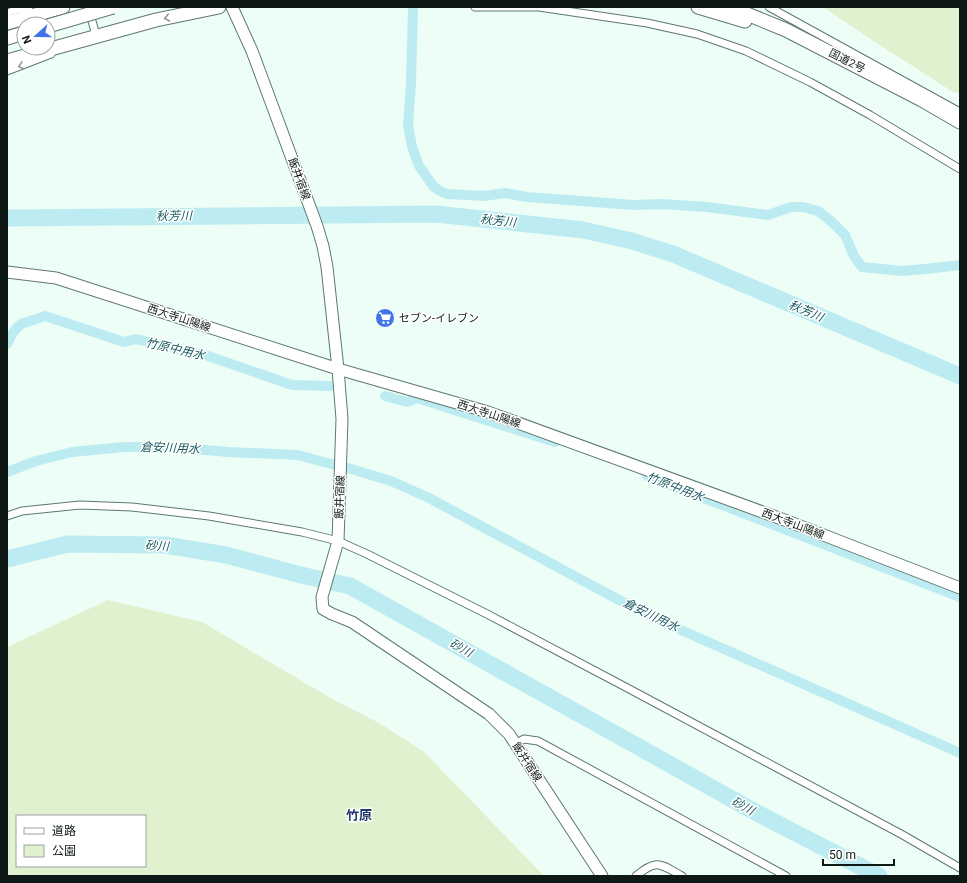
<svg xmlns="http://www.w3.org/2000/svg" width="967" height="883" viewBox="0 0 967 883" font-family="Roboto,'Noto Sans JP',sans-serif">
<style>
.green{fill:#e0f1cf;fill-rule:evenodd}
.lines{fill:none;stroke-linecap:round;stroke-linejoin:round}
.canal{stroke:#bcecf2;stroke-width:10}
.river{stroke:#bcecf2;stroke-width:17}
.street-casing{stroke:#5e786d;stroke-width:9}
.primary-casing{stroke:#5e786d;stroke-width:13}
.highway-casing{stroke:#5e786d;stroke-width:15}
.street{stroke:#fff;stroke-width:7}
.primary{stroke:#fff;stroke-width:11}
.highway{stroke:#fff;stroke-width:13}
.highway-bridge-casing{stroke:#5e786d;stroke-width:15;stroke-linecap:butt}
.highway-bridge{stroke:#fff;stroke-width:13}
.oneway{stroke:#939896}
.labels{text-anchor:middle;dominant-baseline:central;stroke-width:3;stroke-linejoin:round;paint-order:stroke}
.street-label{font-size:11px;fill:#0e1915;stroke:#fff}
.poi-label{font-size:11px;fill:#0e1915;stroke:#fff;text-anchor:start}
.water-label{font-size:12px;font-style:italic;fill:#185960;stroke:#fff}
.quarter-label{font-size:13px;font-weight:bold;fill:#1f386f;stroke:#fff}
</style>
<rect width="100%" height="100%" fill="#edfef7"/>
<!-- green -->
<path class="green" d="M 823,7 L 960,7 L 960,94 L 953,92 L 872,40 Z
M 108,600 L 202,622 L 334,700 L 381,724 L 424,752 L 544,876 L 7,876 L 7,647 ZM 17,816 L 145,816 L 145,866 L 17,866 Z"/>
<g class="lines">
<!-- canal -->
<path class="canal" d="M 413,7 L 411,83 L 408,124 L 412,147 L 419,166 L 434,187 L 442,192 L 448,194 L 484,196 L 505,193 L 527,197 L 634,205 L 662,204 L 707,207 L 768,215 L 791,207 L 803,207 L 818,211 L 832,222 L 845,235 L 854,256 L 862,267 L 902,271 L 925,269 L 960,265
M 7,344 L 14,331 L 21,324 L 45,316 L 124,342 L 136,339 L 208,356 L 292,385 L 331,386
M 385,396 L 407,402 L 417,398 L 555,442
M 348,468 L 391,481 L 429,498 L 619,600 L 681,630 L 960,753
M 7,472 L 36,461 L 72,452 L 124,447 L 171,447 L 228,452 L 298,455 L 335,465
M 647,476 L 960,597"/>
<!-- river -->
<path class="river" d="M 7,218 L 436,214 L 583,230 L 632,241 L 673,254 L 960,376
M 7,559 L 68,544 L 165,545 L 226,555 L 301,575 L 350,586 L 757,813 L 879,876"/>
<defs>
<path id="street" d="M 88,7 L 96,35 L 92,37
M 475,7 L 539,7 L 647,23 L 697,34 L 746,51 L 810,82 L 870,115 L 960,169
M 769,7 L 960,112
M 7,13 C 21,9 23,5 35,15
M 7,71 L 51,54
M 7,516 L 22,511 L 80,505 L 132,507 L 209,516 L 302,532 L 338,541 L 367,554 L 487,614 L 618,683 L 901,834 L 960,868
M 515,744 L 524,739 L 538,741 L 786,876
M 636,876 C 657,858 660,864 682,876"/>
<path id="primary" d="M 232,7 L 252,51 L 317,226 L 323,246 L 327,267 L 338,369 L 342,419 L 338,541 L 322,597 L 323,609 L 332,614 L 352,622 L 489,714 L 509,734 L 602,876
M 7,272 L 56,278 L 338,369 L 488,412 L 790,522 L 960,588"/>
<path id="highway" d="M 698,7 L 745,21
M 730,7 L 786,30 L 922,100 L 960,122
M 7,23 L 63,7
M 7,38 L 24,33
M 7,61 L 156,20 L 219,7"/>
</defs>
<!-- street casing -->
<use href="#street" class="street-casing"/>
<!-- primary casing -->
<use href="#primary" class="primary-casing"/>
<!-- highway casing -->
<use href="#highway" class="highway-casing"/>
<!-- street -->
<use href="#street" class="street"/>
<!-- primary -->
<use href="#primary" class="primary"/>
<!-- highway -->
<use href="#highway" class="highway"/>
<defs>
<path id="highway-bridge" d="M 48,26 L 113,7"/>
</defs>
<!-- highway-bridge casing -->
<use href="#highway-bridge" class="highway-bridge-casing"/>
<!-- highway-bridge -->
<use href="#highway-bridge" class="highway-bridge"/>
</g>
<!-- one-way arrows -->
<defs><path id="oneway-chevron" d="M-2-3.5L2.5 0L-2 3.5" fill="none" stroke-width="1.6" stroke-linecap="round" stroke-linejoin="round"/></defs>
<g class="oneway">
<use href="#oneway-chevron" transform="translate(167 18) rotate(168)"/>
<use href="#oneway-chevron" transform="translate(21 66) rotate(161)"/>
</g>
<!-- icons -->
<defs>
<symbol id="supermarket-disc" viewBox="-11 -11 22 22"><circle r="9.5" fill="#4275e6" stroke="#fff"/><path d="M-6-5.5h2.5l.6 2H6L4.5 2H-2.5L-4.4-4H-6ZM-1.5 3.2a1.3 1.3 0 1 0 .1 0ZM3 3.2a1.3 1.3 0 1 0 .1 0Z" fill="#fff"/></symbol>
</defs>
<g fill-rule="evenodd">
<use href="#supermarket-disc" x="374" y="307" width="22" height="22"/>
</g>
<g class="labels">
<!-- street labels -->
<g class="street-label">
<text transform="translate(847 61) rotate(27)">国道2号</text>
<text transform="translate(299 179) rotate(70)">飯井宿線</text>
<text transform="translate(179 318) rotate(18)">西大寺山陽線</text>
<text transform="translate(489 414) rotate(18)">西大寺山陽線</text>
<text transform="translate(340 497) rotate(-88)">飯井宿線</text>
<text transform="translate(793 524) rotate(21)">西大寺山陽線</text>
<text transform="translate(527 762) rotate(57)">飯井宿線</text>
</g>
<!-- poi labels -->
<g class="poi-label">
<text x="399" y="318">セブン-イレブン</text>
</g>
<!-- water labels -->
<g class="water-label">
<text transform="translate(174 216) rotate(-1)">秋芳川</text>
<text transform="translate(498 221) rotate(6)">秋芳川</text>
<text transform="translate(806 311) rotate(23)">秋芳川</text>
<text transform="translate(175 349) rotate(13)">竹原中用水</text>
<text transform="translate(170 448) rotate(2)">倉安川用水</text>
<text transform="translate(675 487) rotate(21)">竹原中用水</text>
<text transform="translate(157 546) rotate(3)">砂川</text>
<text transform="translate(651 615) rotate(26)">倉安川用水</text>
<text transform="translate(461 648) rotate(29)">砂川</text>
<text transform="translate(743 806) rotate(29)">砂川</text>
</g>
<!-- quarter labels -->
<g class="quarter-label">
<text x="359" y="815">竹原</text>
</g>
</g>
<!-- border -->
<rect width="967" height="883" fill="none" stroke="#0e1915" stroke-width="16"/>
<!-- legend -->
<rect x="16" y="815" width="130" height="52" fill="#ffffff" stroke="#9fa3a1"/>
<rect x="24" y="828" width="20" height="6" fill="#ffffff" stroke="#9fa3a1"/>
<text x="52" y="835" font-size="12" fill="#0e1915">道路</text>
<rect x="24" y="845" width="20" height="12" fill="#e0f1cf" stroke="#9fa3a1"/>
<text x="52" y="855" font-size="12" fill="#0e1915">公園</text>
<!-- north arrow -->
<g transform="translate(36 36) rotate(249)"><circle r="19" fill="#ffffff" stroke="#9fa3a1"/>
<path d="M0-3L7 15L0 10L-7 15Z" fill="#4275e6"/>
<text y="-6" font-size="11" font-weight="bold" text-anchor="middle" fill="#0e1915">N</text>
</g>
<!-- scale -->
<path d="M823 859v6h71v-6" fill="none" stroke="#0e1915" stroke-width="2"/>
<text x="829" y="859" font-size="12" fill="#0e1915" stroke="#ffffff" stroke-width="3" paint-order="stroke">50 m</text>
</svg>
